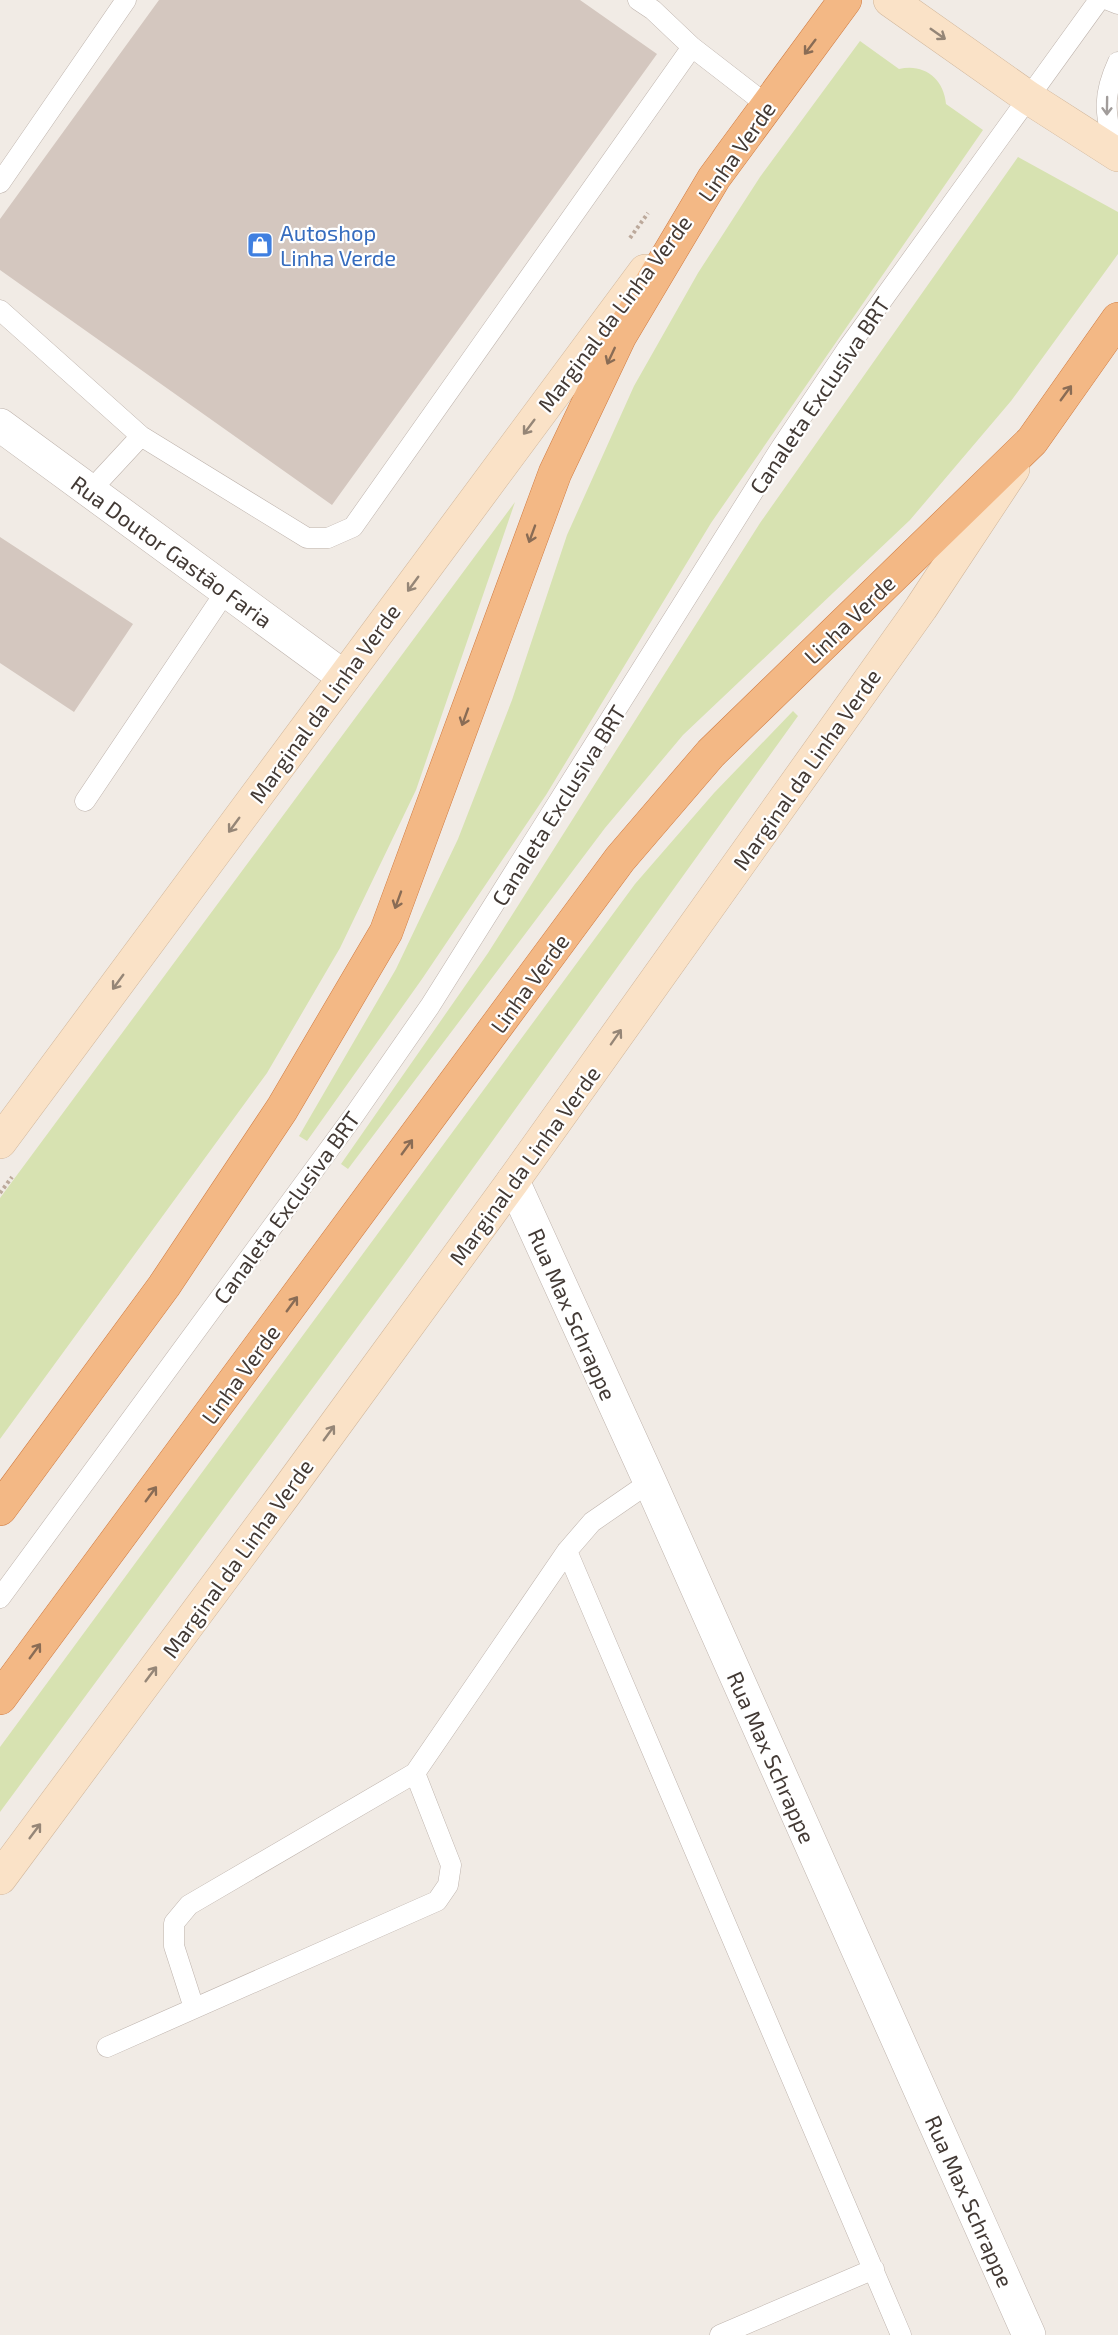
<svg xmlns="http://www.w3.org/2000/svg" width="1118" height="2335" viewBox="0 0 1118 2335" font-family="'Exo 2',sans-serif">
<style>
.green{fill:#d7e2b1}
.building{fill:#d4c7bf}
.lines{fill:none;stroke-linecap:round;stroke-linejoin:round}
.service-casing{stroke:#beb3ac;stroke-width:21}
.minor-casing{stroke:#beb3ac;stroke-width:34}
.secondary-casing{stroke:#d0b69b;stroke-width:34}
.trunk-casing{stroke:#cf7a41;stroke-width:34}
.path{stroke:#bca99b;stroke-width:4;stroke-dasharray:3 3;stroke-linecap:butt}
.service{stroke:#fff;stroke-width:20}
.minor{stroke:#fff;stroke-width:33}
.secondary{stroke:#fae2c7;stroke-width:33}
.trunk{stroke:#f3b885;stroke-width:33}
.oneway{stroke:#958677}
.oneway2{stroke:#896c55}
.oneway3{stroke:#a19c9a}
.labels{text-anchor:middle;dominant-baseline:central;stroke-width:4.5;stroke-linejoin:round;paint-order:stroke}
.street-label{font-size:22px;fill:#433a35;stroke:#fff}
.shop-label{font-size:22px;fill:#366cbe;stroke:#fff;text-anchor:start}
</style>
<rect width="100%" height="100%" fill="#f1ebe5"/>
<!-- green -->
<path class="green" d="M 860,41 L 899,69 C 924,63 944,79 946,104 L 983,130 L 711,523 L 546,795 L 422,979 L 307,1141 L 299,1136 L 396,969 L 458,839 L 512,700 L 567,535 L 634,386 L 698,273 L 760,177 Z
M 1018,157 L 1118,212 L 1118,254 L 1011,401 L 910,520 L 683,735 L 605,828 L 348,1169 L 341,1164 L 488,953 L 760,523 Z
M 515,502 L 416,790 L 340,948 L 267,1073 L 0,1439 L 0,1198 Z
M 793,711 L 798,716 L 404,1264 L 0,1812 L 0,1747 L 635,884 L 714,793 Z"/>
<!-- building -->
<path class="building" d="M 159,0 L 580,0 L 657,54 L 332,505 L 0,270 L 0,219 Z
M 0,537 L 133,624 L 74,712 L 0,663 Z"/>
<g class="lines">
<defs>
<path id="service" d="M 638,0 L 653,10 L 692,47 L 767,105
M 1108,0 L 1118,4
M 1114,152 C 1106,114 1101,99 1118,62
M 0,183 L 126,0
M 0,310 L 141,436 L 307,538 L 328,538 L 353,527 L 692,47
M 90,491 L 141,436
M 85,801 L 226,591
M 567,1551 L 901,2335
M 0,1598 L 355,1114 L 430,1006 L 780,449 L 847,349 L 1099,0
M 194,2008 L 174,1946 L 174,1923 L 189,1905 L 415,1773 L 567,1551 L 592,1522 L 650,1482
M 107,2047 L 437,1901 L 448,1885 L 451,1865 L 415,1773
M 720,2335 L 874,2269"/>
<path id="minor" d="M 0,425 L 344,677
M 513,1181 L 650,1482 L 1029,2335"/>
<path id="secondary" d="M 890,0 L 1029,98 L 1118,155
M 0,1142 L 645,271
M 0,1878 L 284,1495 L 513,1181 L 921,608 L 1013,469"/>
<path id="trunk" d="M 0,1509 L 164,1286 L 282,1109 L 386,932 L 555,473 L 620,336 L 714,178 L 845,0
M 0,1698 L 620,859 L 711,753 L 1032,441 L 1118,319"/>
</defs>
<!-- service casing -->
<use href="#service" class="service-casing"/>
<!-- minor casing -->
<use href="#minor" class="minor-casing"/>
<!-- secondary casing -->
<use href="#secondary" class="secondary-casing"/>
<!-- trunk casing -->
<use href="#trunk" class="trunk-casing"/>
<!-- path -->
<path class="path" d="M 630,238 L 648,213
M 0,1193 L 12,1177"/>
<!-- service -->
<use href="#service" class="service"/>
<!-- minor -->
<use href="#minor" class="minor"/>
<!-- secondary -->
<use href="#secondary" class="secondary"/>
<!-- trunk -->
<use href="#trunk" class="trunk"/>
</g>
<!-- one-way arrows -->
<defs><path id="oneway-shaft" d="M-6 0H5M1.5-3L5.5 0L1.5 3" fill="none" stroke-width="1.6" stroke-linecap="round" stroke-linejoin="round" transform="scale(1.5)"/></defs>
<g class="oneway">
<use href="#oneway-shaft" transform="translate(938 34) rotate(35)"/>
<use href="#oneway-shaft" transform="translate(529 427) rotate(127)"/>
<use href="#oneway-shaft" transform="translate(413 584) rotate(126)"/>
<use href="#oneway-shaft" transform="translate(234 825) rotate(126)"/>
<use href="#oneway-shaft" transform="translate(118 982) rotate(126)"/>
<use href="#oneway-shaft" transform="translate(616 1037) rotate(-55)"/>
<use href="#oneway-shaft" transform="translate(329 1433) rotate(-54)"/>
<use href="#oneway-shaft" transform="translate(151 1674) rotate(-53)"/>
<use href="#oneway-shaft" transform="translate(35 1831) rotate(-53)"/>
</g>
<g class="oneway2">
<use href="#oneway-shaft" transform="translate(810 47) rotate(127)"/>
<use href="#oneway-shaft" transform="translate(611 356) rotate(115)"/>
<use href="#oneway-shaft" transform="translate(1066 393) rotate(-54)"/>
<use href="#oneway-shaft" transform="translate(532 534) rotate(110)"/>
<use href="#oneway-shaft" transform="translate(465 717) rotate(110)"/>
<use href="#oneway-shaft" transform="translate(398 900) rotate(110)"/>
<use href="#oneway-shaft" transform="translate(407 1147) rotate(-54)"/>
<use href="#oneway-shaft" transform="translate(292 1304) rotate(-54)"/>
<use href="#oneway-shaft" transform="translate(151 1494) rotate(-54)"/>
<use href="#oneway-shaft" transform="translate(35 1651) rotate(-54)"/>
</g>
<use class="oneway3" href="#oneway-shaft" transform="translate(1107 106) rotate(91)"/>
<!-- icons -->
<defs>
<symbol id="shop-square" viewBox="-11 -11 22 22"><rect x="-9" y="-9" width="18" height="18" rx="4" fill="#3f7fe0" stroke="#fff"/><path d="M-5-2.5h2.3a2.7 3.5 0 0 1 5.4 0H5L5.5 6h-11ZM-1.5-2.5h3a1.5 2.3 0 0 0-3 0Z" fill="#fff"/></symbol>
</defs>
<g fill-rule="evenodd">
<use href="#shop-square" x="245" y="230" width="30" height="30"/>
</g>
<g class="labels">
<!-- street labels -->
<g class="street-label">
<text transform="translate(736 151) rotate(-55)">Linha Verde</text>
<text transform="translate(614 313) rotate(-53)">Marginal da Linha Verde</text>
<text transform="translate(819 395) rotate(-56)">Canaleta Exclusiva BRT</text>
<text transform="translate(172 551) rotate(36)">Rua Doutor Gastão Faria</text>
<text transform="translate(849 619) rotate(-44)">Linha Verde</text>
<text transform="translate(324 703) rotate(-54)">Marginal da Linha Verde</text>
<text transform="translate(806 769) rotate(-55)">Marginal da Linha Verde</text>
<text transform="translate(558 805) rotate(-58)">Canaleta Exclusiva BRT</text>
<text transform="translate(529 983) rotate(-54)">Linha Verde</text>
<text transform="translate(524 1165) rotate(-54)">Marginal da Linha Verde</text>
<text transform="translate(286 1207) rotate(-54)">Canaleta Exclusiva BRT</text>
<text transform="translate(573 1314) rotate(66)">Rua Max Schrappe</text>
<text transform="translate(240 1374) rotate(-54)">Linha Verde</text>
<text transform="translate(237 1558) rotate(-54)">Marginal da Linha Verde</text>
<text transform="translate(772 1757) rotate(66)">Rua Max Schrappe</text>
<text transform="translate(970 2201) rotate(66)">Rua Max Schrappe</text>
</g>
<!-- shop labels -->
<g class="shop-label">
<text x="280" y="232">Autoshop<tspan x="280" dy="25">Linha Verde</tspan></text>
</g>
</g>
</svg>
